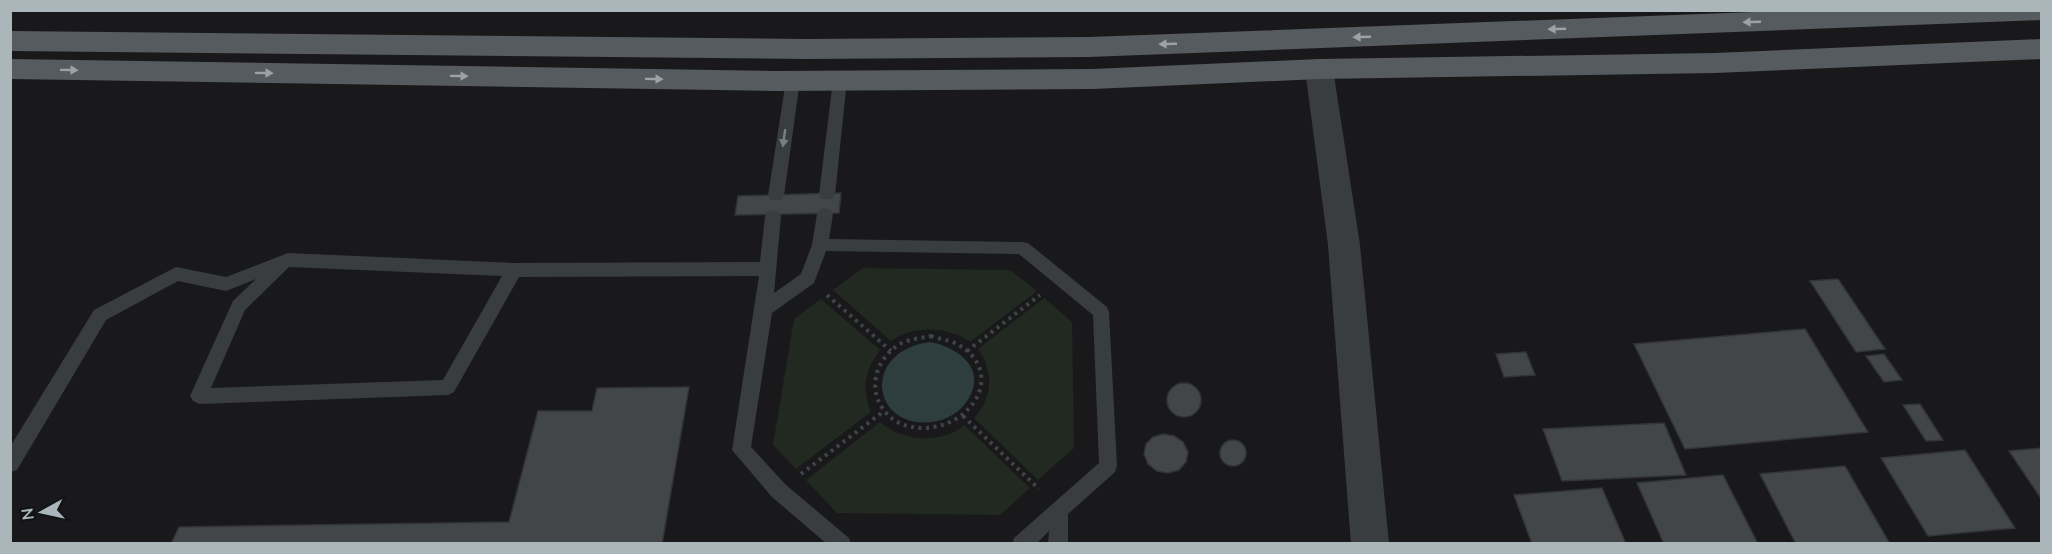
<svg xmlns="http://www.w3.org/2000/svg" width="2052" height="554" viewBox="0 0 2052 554" font-family="'Nunito Sans',sans-serif">
<style>
.green{fill:#222920}
.water{fill:#2e3e3f}
.building{fill:#434648;stroke:#333437;stroke-width:1.5}
.lines{fill:none;stroke-linecap:round;stroke-linejoin:round}
.path{stroke:#404447;stroke-width:4;stroke-dasharray:3 4.5;stroke-linecap:butt}
.service{fill:#3a3d40;fill-rule:evenodd}
.minor{fill:#3a3d40;fill-rule:evenodd}
.primary{fill:#565b5f;fill-rule:evenodd}
.oneway{fill:#9aa4a8}
.oneway2{fill:#788083}
</style>
<rect width="100%" height="100%" fill="#19191b"/>
<!-- green -->
<path class="green" d="M 863,268 L 1010,270 L 1037,291 L 970,342 C 948,326 913,325 891,341 L 833,290 Z
M 1044,298 L 1072,322 L 1074,448 L 1038,480 L 974,418 C 993,398 994,372 978,349 Z
M 821,299 L 880,350 C 865,371 861,387 871,412 L 796,469 L 773,445 L 794,319 Z
M 880,422 C 901,441 942,445 964,425 L 1030,488 L 1000,515 L 837,513 L 806,480 Z"/>
<!-- water -->
<path class="water" d="M 930,342 C 957,347 987,368 969,398 C 961,412 947,420 932,422 C 871,429 861,351 930,342 Z"/>
<!-- building -->
<path class="building" d="M 841,193 L 839,213 L 735,215 L 738,196 Z
M 1838,279 L 1885,349 L 1856,352 L 1810,281 Z
M 1805,329 L 1868,432 L 1685,449 L 1634,344 Z
M 1526,352 L 1535,375 L 1504,377 L 1496,354 Z
M 1884,354 L 1902,380 L 1884,382 L 1866,356 Z
M1167 400a17 17 0 1 1 34 0a17 17 0 1 1-34 0Z
M 689,387 L 662,544 L 171,544 L 179,527 L 509,522 L 538,411 L 592,411 L 597,388 Z
M 1920,404 L 1943,440 L 1926,441 L 1903,405 Z
M 1664,423 L 1686,475 L 1562,481 L 1543,429 Z
M 1163,434 L 1174,436 L 1183,442 L 1188,452 L 1186,462 L 1179,470 L 1168,473 L 1157,471 L 1148,464 L 1144,454 L 1146,444 L 1153,437 Z
M1220 453a13 13 0 1 1 26 0a13 13 0 1 1-26 0Z
M 2042,448 L 2042,500 L 2009,451 Z
M 1965,450 L 2015,528 L 1928,536 L 1881,458 Z
M 1845,466 L 1890,544 L 1796,544 L 1760,474 Z
M 1723,475 L 1758,544 L 1664,544 L 1637,483 Z
M 1602,488 L 1626,544 L 1532,544 L 1514,495 Z"/>
<g class="lines">
<!-- path -->
<path class="path" d="M 827,295 L 891,351
M 931,336 C 939,339 950,340 957,344 C 1006,371 974,427 924,428 C 906,428 891,422 881,406 C 868,384 878,357 900,344 C 909,339 921,338 931,336 Z
M 967,351 L 1040,295
M 963,416 L 1039,489
M 801,474 L 884,411"/>
<!-- service -->
<path class="service" d="M 793,75 L 800,80 L 784,196 L 782,200 L 770,200 L 768,196 L 786,80 Z
M 840,75 L 847,80 L 835,195 L 833,199 L 821,199 L 819,195 L 833,80 Z
M 825,208 L 831,210 L 833,214 L 829,239 L 1022,242 L 1028,243 L 1107,307 L 1109,312 L 1117,466 L 1115,472 L 1068,514 L 1068,544 L 1048,544 L 1049,531 L 1036,544 L 1012,544 L 1014,538 L 1099,463 L 1093,315 L 1019,254 L 826,251 L 814,283 L 772,313 L 751,447 L 786,485 L 849,538 L 851,544 L 827,544 L 772,497 L 732,450 L 759,276 L 519,277 L 454,392 L 448,395 L 199,404 L 193,401 L 190,396 L 233,301 L 256,279 L 226,291 L 178,281 L 106,320 L 17,470 L 10,472 L 10,447 L 94,310 L 176,267 L 226,277 L 288,253 L 514,263 L 760,262 L 765,216 L 767,212 L 773,210 L 779,212 L 781,216 L 774,293 L 801,274 L 812,245 L 817,214 L 819,210 ZM 289,267 L 502,276 L 443,380 L 211,388 L 245,310 Z"/>
<!-- minor -->
<path class="minor" d="M 1319,59 L 1329,62 L 1333,69 L 1360,245 L 1389,544 L 1351,544 L 1328,245 L 1305,69 L 1309,62 Z"/>
<!-- primary -->
<path class="primary" d="M 1808,10 L 2042,10 L 2042,20 L 1089,57 L 805,59 L 10,51 L 10,31 L 805,39 L 1089,37 Z
M 2042,39 L 2042,59 L 1715,73 L 1319,79 L 1093,89 L 775,91 L 10,79 L 10,59 L 775,71 L 1093,69 L 1319,59 L 1715,53 Z"/>
</g>
<!-- one-way arrows -->
<defs><path id="oneway-solid" d="M-6-.8H1V-3.2L6.5 0L1 3.2V.8H-6Z" transform="scale(1.5)"/></defs>
<g class="oneway">
<use href="#oneway-solid" transform="translate(1752 22) rotate(178)"/>
<use href="#oneway-solid" transform="translate(1557 29) rotate(178)"/>
<use href="#oneway-solid" transform="translate(1362 37) rotate(178)"/>
<use href="#oneway-solid" transform="translate(1168 44) rotate(178)"/>
<use href="#oneway-solid" transform="translate(69 70) rotate(1)"/>
<use href="#oneway-solid" transform="translate(264 73) rotate(1)"/>
<use href="#oneway-solid" transform="translate(459 76) rotate(1)"/>
<use href="#oneway-solid" transform="translate(654 79) rotate(1)"/>
</g>
<use class="oneway2" href="#oneway-solid" transform="translate(784 138) rotate(98)"/>
<!-- border -->
<rect width="2052" height="554" fill="none" stroke="#abb6ba" stroke-width="24"/>
<!-- north arrow -->
<g transform="translate(42 512) rotate(262)" stroke="#131416" stroke-width="4.5" paint-order="stroke">
<path d="M0-4.5L10 22L0 15L-10 22Z" fill="#abb6ba"/>
<text y="-9" font-size="16" font-weight="bold" text-anchor="middle" fill="#abb6ba">N</text>
</g>
</svg>
